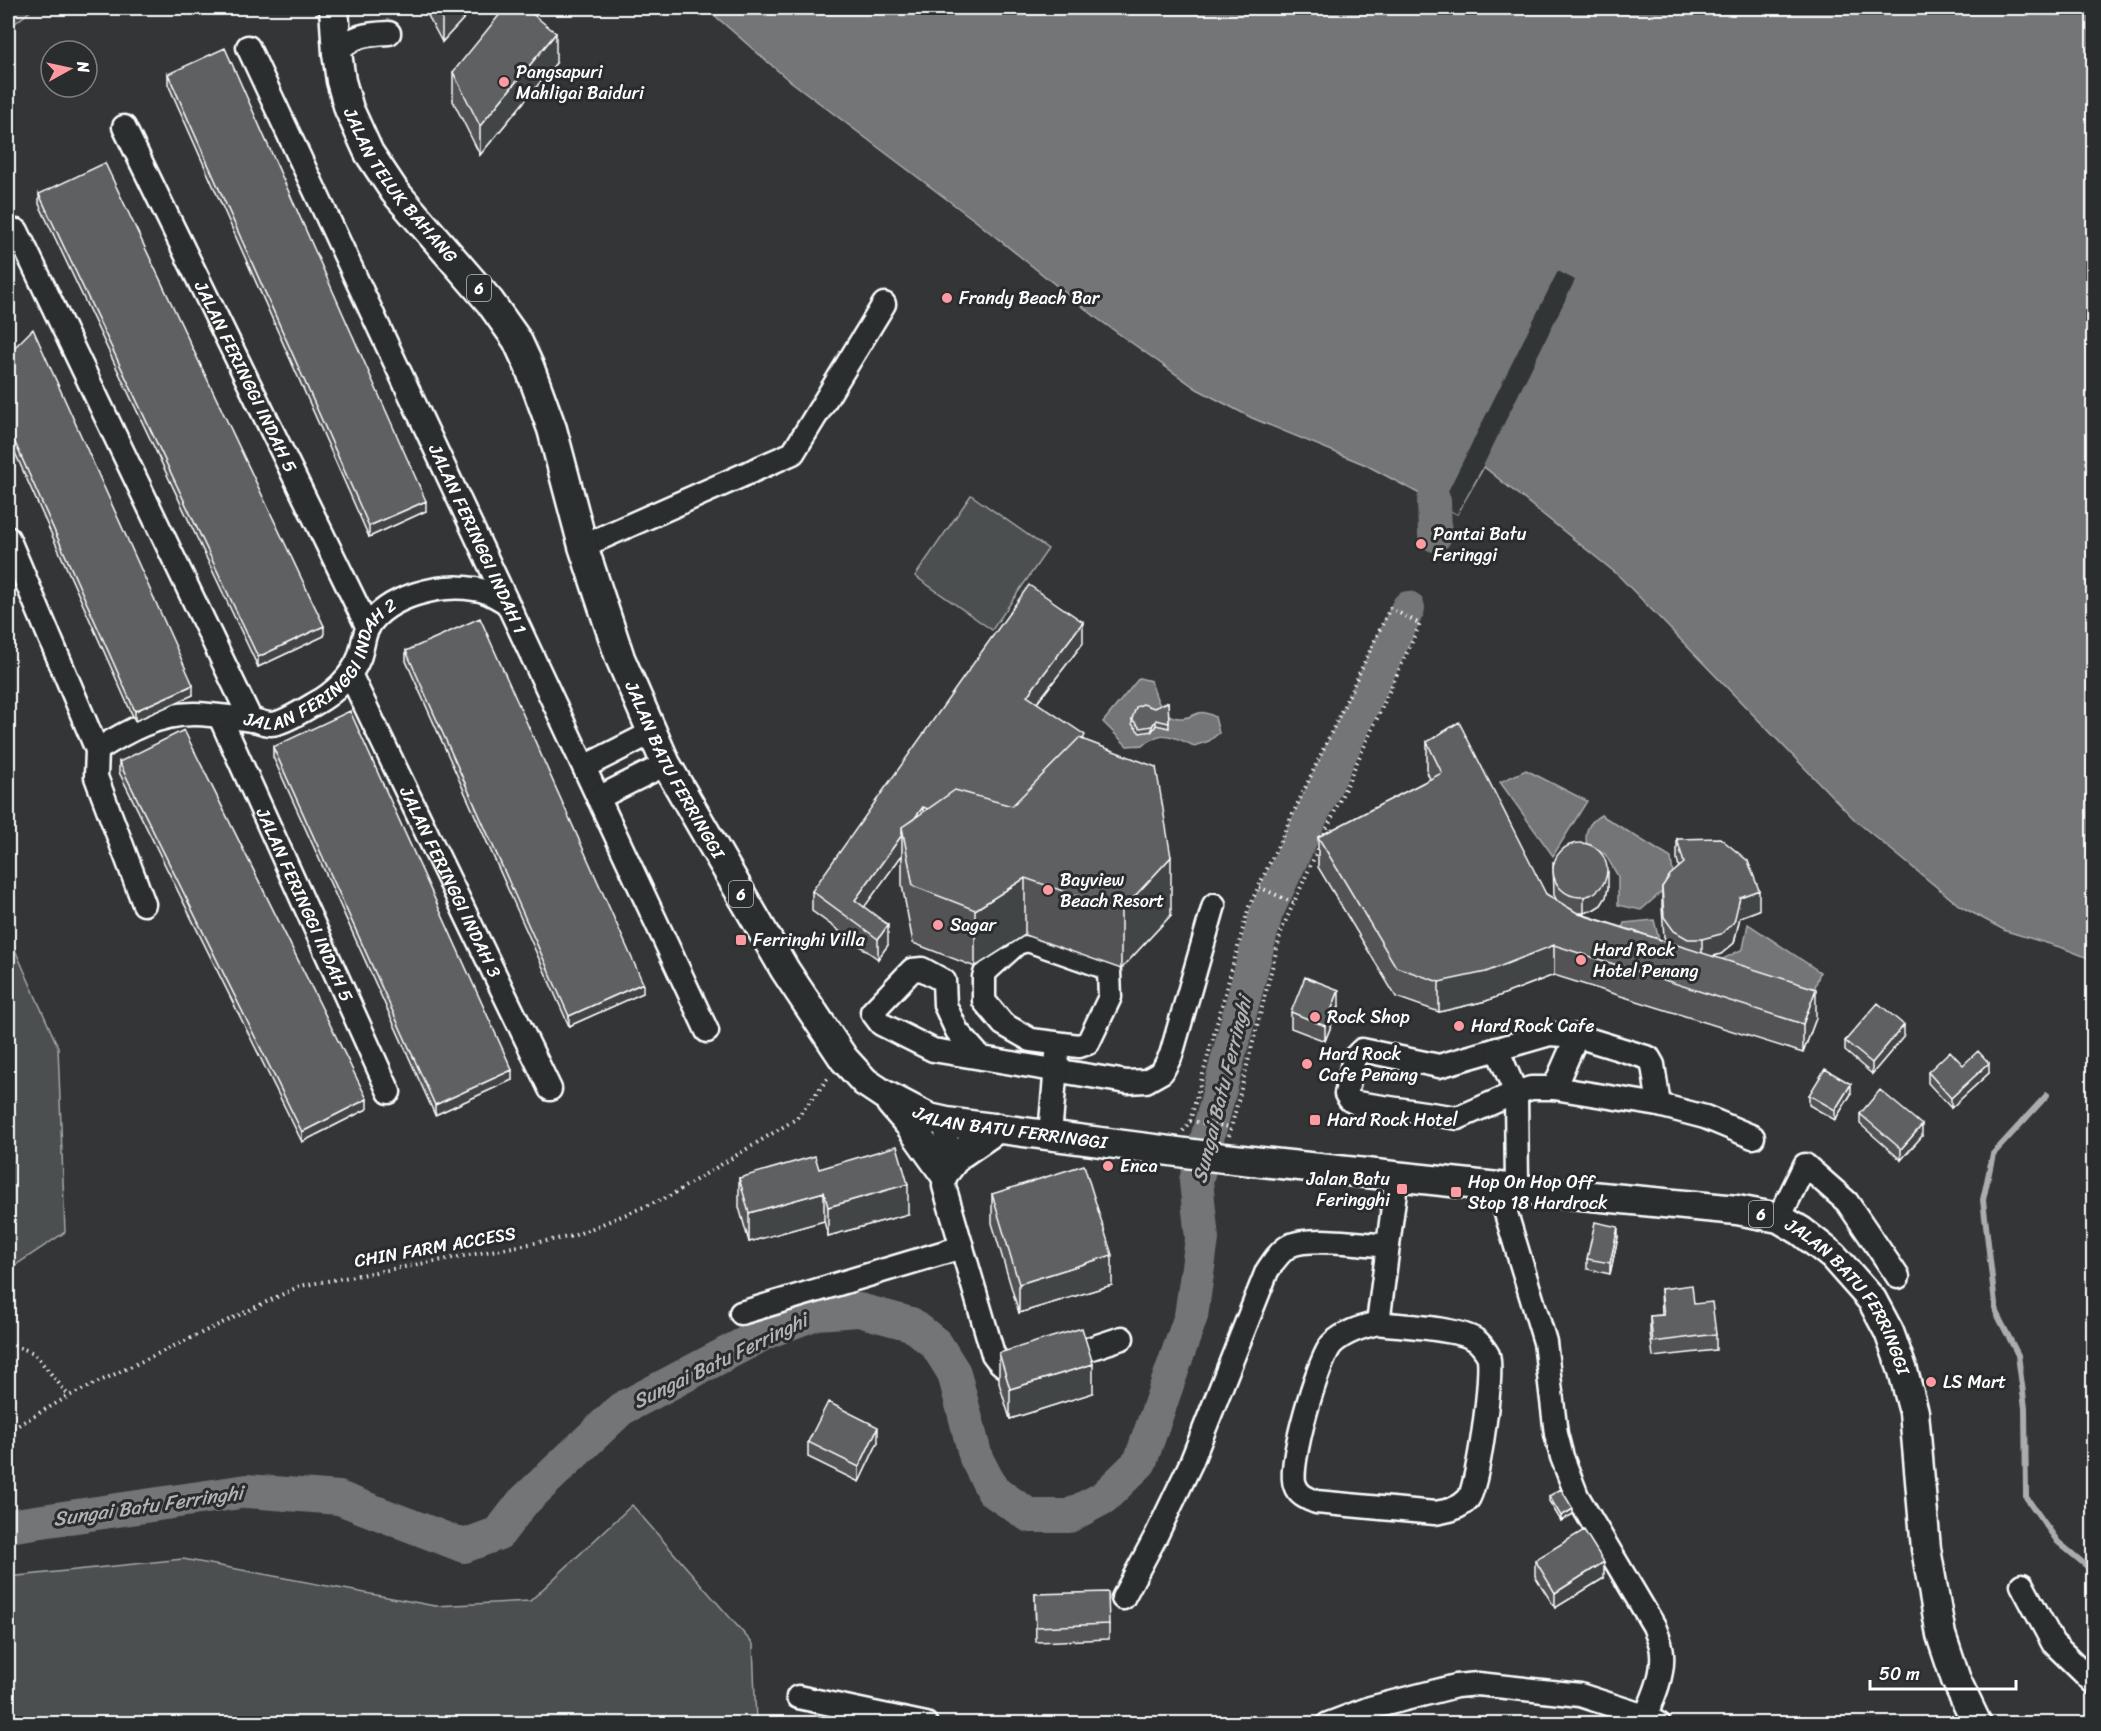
<svg xmlns="http://www.w3.org/2000/svg" width="2101" height="1731" viewBox="0 0 2101 1731" font-family="Sriracha,sans-serif">
<style>
.green{fill:#4c4f50;stroke:#a6a7a8;stroke-width:1.5}
.water{fill:#737576;stroke:#abacad;stroke-width:1.5}
.pier{fill:#333536}
.lines{fill:none;stroke-linecap:round;stroke-linejoin:round}
.stream{stroke:#abacad;stroke-width:6}
.river{stroke:#737576;stroke-width:34}
.minor-casing{stroke:#fff;stroke-width:27}
.major-casing{stroke:#fff;stroke-width:33}
.path{stroke:#fff;stroke-width:4;stroke-dasharray:1.5 4.5;stroke-linecap:butt}
.minor{stroke:#2a2d2e;stroke-width:22}
.major{stroke:#2a2d2e;stroke-width:28}
.wall{fill:#525354;stroke:#fff;stroke-width:1.5}
.shaded-wall{fill:#424445;stroke:#fff;stroke-width:1.5}
.building{fill:#5f6162;stroke:#fff;stroke-width:1.5}
.poi-dot{fill:#ff9aa2;stroke:#2a2d2e;stroke-width:2}
.labels{text-anchor:middle;dominant-baseline:central;stroke-width:6;stroke-linejoin:round;paint-order:stroke}
.shield{fill:#2a2d2e;stroke:#bfc0c0;stroke-width:1.5}
.shield-label{font-size:16px;font-weight:bold;fill:#fff}
.poi-label{font-size:18px;fill:#fff;stroke:#2a2d2e;text-anchor:start}
.street-label{font-size:18px;fill:#fff;stroke:#2a2d2e}
.water-label{font-size:20px;font-style:italic;fill:#b2b3b4;stroke:#2a2d2e}
</style>
<rect width="100%" height="100%" fill="#333536"/>
<filter id="ink" filterUnits="userSpaceOnUse"><feTurbulence type="fractalNoise" baseFrequency=".0167" numOctaves="2"/><feDisplacementMap in="SourceGraphic" scale="12" xChannelSelector="R" yChannelSelector="G"/><feConvolveMatrix kernelMatrix="1 2 1 2 8 2 1 2 1" color-interpolation-filters="sRGB"/></filter>
<g filter="url(#ink)">
<!-- green -->
<path class="green" d="M 8,8 L 34,8 L 8,29 Z
M 971,495 L 1048,549 L 992,630 L 915,576 Z
M 8,934 L 58,1047 L 65,1232 L 8,1270 Z
M 632,1505 L 753,1644 L 756,1723 L 8,1723 L 8,1577 L 183,1559 L 435,1606 L 530,1601 Z"/>
<!-- water -->
<path class="water" d="M 706,8 L 2093,8 L 2093,960 L 2063,948 L 2006,931 L 1960,906 L 1856,821 L 1617,574 L 1484,467 L 1457,514 L 1366,465 L 1252,418 L 1197,389 L 1098,319 L 977,222 L 785,77 Z
M 1139,678 L 1151,681 C 1156,697 1161,720 1183,718 C 1198,717 1196,707 1215,717 L 1219,733 L 1209,741 L 1194,746 C 1186,742 1167,733 1159,736 C 1153,738 1147,743 1142,745 C 1137,746 1132,745 1127,746 L 1103,722 Z
M 1526,770 L 1587,801 L 1553,856 L 1500,782 Z
M 1601,815 L 1671,858 L 1674,881 L 1641,910 L 1618,905 L 1618,876 L 1605,854 L 1587,846 C 1584,831 1588,823 1601,815 Z
M 1654,920 L 1662,952 L 1723,959 L 1743,949 L 1748,924 L 1820,972 L 1808,1009 L 1616,945 L 1624,923 Z"/>
<!-- pier -->
<path class="pier" d="M 1558,271 L 1575,280 L 1483,466 L 1457,514 L 1441,505 Z"/>
<g class="lines">
<!-- stream -->
<path class="stream" d="M 2047,1095 L 1993,1154 L 1983,1200 L 1996,1312 L 2018,1355 L 2025,1408 L 2026,1497 L 2058,1542 L 2094,1572"/>
<!-- river -->
<path class="river" d="M 1434,501 L 1435,535
M 8,1526 L 247,1491 L 339,1498 L 464,1546 L 499,1533 L 522,1503 L 621,1409 L 769,1331 L 816,1313 L 859,1310 L 911,1324 L 936,1344 L 954,1373 L 976,1458 L 993,1491 L 1030,1516 L 1069,1516 L 1103,1498 L 1140,1462 L 1191,1316 L 1202,1239 L 1196,1181 L 1266,913 L 1408,608"/>
<defs>
<g id="minor">
<path id="s1" d="M 248,47 L 707,1031"/>
<path d="M 337,53 C 352,35 367,34 389,33"/>
<path id="s2" d="M 124,127 L 368,628"/>
<path d="M 17,231 L 251,720"/>
<path d="M 8,538 L 97,750 L 96,777 L 144,904"/>
<path d="M 583,546 L 793,453 L 884,304"/>
<path id="s3" d="M 350,674 L 550,1089"/>
<path id="s4" d="M 220,717 L 389,1092"/>
<path id="s5" d="M 97,750 C 127,731 158,714 194,714 C 210,714 237,718 253,720 C 259,721 265,724 271,724 C 282,724 306,709 316,703 C 333,694 352,676 359,658 C 363,648 363,636 368,627 C 387,596 441,583 474,589 C 487,590 497,597 507,603"/>
<path d="M 584,767 L 651,733"/>
<path d="M 598,798 L 666,764"/>
<path d="M 1028,940 L 1102,966 L 1109,972 L 1110,997 L 1088,1043 L 1079,1046 L 1031,1040 L 1003,1024 L 984,1001 L 984,977 L 986,971 L 1017,943 Z"/>
<path d="M 1550,1034 L 1577,1036 L 1649,1058 L 1653,1065 L 1659,1105 L 1554,1088 L 1531,1088 L 1510,1095 L 1458,1118 L 1356,1103 L 1350,1100 L 1346,1094 L 1354,1058 L 1362,1050 L 1439,1066 Z"/>
<path d="M 1497,1049 L 1516,1093 L 1517,1189"/>
<path d="M 981,1058 L 957,1031 L 945,1005 L 944,981 L 922,969 L 912,970 L 872,1012 L 881,1024 L 933,1050 L 1127,1082 L 1146,1081 L 1162,1072 L 1171,1055 L 1214,905"/>
<path d="M 1554,1088 L 1577,1036"/>
<path d="M 1659,1105 L 1705,1117 L 1753,1137"/>
<path d="M 947,1122 L 944,1186 L 993,1354 C 1002,1367 1009,1371 1024,1370"/>
<path d="M 1050,1134 L 1057,1055"/>
<path d="M 1498,1187 L 1545,1342 L 1556,1434 L 1562,1457 L 1577,1496 L 1654,1626 C 1657,1635 1662,1644 1662,1654 C 1664,1677 1651,1703 1642,1724"/>
<path d="M 1779,1218 L 1805,1165 L 1847,1202 L 1898,1277"/>
<path d="M 741,1313 L 962,1247"/>
<path d="M 1378,1323 C 1400,1326 1462,1328 1477,1341 C 1480,1343 1486,1351 1488,1355 C 1494,1370 1478,1487 1468,1499 C 1459,1509 1447,1511 1435,1513 L 1316,1502 C 1307,1498 1298,1495 1295,1485 C 1287,1467 1318,1359 1332,1344 C 1344,1332 1362,1327 1378,1323 Z"/>
<path d="M 1378,1323 L 1397,1176"/>
<path d="M 1061,1358 L 1122,1338"/>
<path d="M 2022,1585 L 2053,1643 L 2094,1683"/>
<path d="M 1123,1598 L 1156,1536 L 1191,1463 L 1267,1271 C 1273,1262 1279,1252 1289,1246 C 1308,1236 1365,1244 1388,1246"/>
<path d="M 798,1697 L 926,1724"/>
<path d="M 1328,1724 L 1370,1708 L 1456,1686 L 1478,1684 L 1580,1695 L 1645,1716 L 1659,1724"/>
</g>
<g id="major">
<path id="s6" d="M 334,8 L 337,53 L 341,81 L 349,109 L 369,153 L 395,192 L 490,302 L 517,340 L 529,366 L 552,429 L 583,546 L 620,658 L 666,764 L 785,970 L 844,1059 L 865,1082 L 883,1094 L 929,1118 L 947,1122 L 1224,1158 L 1508,1188 L 1737,1210 L 1779,1218 L 1801,1231 L 1833,1256 L 1872,1300 L 1889,1332 L 1903,1371 L 1914,1412 L 1926,1549 L 1941,1635 L 1956,1680 L 1977,1724"/>
<path d="M 891,1103 L 909,1124 L 944,1173 L 957,1156 L 998,1128"/>
</g>
</defs>
<!-- minor casing -->
<use href="#minor" class="minor-casing"/>
<!-- major casing -->
<use href="#major" class="major-casing"/>
<!-- path -->
<path class="path" d="M 1259,887 L 1294,903
M 1190,1121 L 1231,1127
M 1183,1131 L 1190,1121 L 1249,907 L 1390,608 L 1420,624 L 1323,837
M 1229,1136 L 1282,929 L 1319,847
M 8,1343 L 34,1353 L 69,1396
M 8,1431 L 69,1396 L 300,1286 L 573,1236 L 668,1197 L 796,1119 L 830,1076"/>
<!-- minor -->
<use href="#minor" class="minor"/>
<!-- major -->
<use href="#major" class="major"/>
</g>
<!-- wall -->
<path class="wall" d="M 424,8 L 466,8 L 466,16 L 442,42 Z
M 556,63 L 480,155 L 453,101 L 453,72 Z
M 168,74 L 426,511 L 369,537 L 168,84 Z
M 39,194 L 324,636 L 258,667 L 39,204 Z
M 8,354 L 193,695 L 135,721 L 8,437 Z
M 1083,643 L 1037,703 L 1085,740 L 1171,915 L 1121,969 L 1025,935 L 975,967 L 913,943 L 902,885 L 902,855 L 864,907 L 888,945 L 878,959 L 812,911 L 812,891 Z
M 406,651 L 643,993 L 569,1026 L 406,661 Z
M 1168,702 L 1169,728 L 1156,725 L 1152,731 L 1140,733 L 1132,724 L 1132,719 Z
M 1427,742 L 1546,894 L 1557,901 L 1554,895 L 1553,862 L 1608,888 L 1606,897 L 1601,905 L 1593,910 L 1584,913 L 1578,913 L 1667,942 L 1664,937 L 1662,907 L 1662,887 L 1679,867 L 1677,859 L 1677,839 L 1759,910 L 1740,917 L 1734,943 L 1721,954 L 1714,956 L 1816,1018 L 1803,1053 L 1554,975 L 1486,1001 L 1439,1012 L 1396,997 L 1318,867 L 1318,837 L 1430,779 L 1427,772 Z
M 273,747 L 512,1080 L 435,1115 L 273,757 Z
M 119,762 L 367,1109 L 302,1142 L 119,772 Z
M 1339,1006 L 1325,1041 L 1291,1028 L 1291,1012 Z
M 1904,1036 L 1872,1074 L 1845,1051 L 1845,1041 Z
M 1963,1065 L 1989,1073 L 1951,1108 L 1928,1083 L 1928,1072 Z
M 1851,1094 L 1835,1120 L 1809,1105 L 1809,1095 Z
M 1860,1114 L 1922,1136 L 1901,1160 L 1860,1124 Z
M 819,1169 L 908,1214 L 828,1236 L 824,1221 L 749,1242 L 739,1207 L 739,1178 Z
M 992,1194 L 1112,1285 L 1019,1313 L 992,1223 Z
M 1618,1237 L 1610,1274 L 1587,1269 L 1587,1259 Z
M 1661,1289 L 1716,1334 L 1716,1350 L 1653,1357 L 1650,1332 L 1650,1316 L 1662,1315 Z
M 999,1353 L 1093,1393 L 1010,1419 L 999,1383 Z
M 808,1442 L 878,1442 L 859,1482 L 808,1457 Z
M 1549,1496 L 1573,1514 L 1561,1521 L 1549,1501 Z
M 1535,1560 L 1604,1578 L 1555,1608 L 1535,1576 Z
M 1035,1594 L 1109,1624 L 1109,1639 L 1036,1642 Z
M 2094,1601 L 2094,1641 L 2087,1629 L 2087,1614 Z"/>
<!-- shaded-wall -->
<path class="shaded-wall" d="M 446,8 L 466,8 L 466,16 L 442,42 L 442,12 Z
M 556,33 L 556,63 L 480,155 L 480,126 Z
M 426,501 L 426,511 L 369,537 L 369,526 Z
M 1083,622 L 1083,643 L 1027,716 L 1027,696 Z
M 324,626 L 324,636 L 258,667 L 258,657 Z
M 193,685 L 193,695 L 135,721 L 135,711 Z
M 1156,720 L 1156,725 L 1152,731 L 1152,726 Z
M 923,807 L 923,827 L 903,833 Z
M 902,835 L 902,855 L 855,920 L 855,900 Z
M 1171,857 L 1171,915 L 1121,969 L 1121,911 Z
M 1608,872 L 1608,888 L 1606,897 L 1601,905 L 1593,910 L 1584,913 L 1584,898 Z
M 1025,878 L 1025,935 L 975,967 L 975,910 Z
M 1759,890 L 1759,910 L 1740,917 L 1734,943 L 1721,954 L 1702,959 L 1702,939 L 1740,897 Z
M 888,925 L 888,945 L 878,959 L 878,939 Z
M 1554,945 L 1554,975 L 1486,1001 L 1439,1012 L 1439,982 Z
M 643,983 L 643,993 L 569,1026 L 569,1016 Z
M 1816,989 L 1816,1018 L 1803,1053 L 1803,1024 Z
M 1339,990 L 1339,1006 L 1325,1041 L 1325,1026 Z
M 1904,1025 L 1904,1036 L 1872,1074 L 1872,1063 Z
M 1989,1063 L 1989,1073 L 1951,1108 L 1951,1098 Z
M 512,1070 L 512,1080 L 435,1115 L 435,1105 Z
M 1851,1084 L 1851,1094 L 1835,1120 L 1835,1110 Z
M 367,1099 L 367,1109 L 302,1142 L 302,1132 Z
M 1922,1125 L 1922,1136 L 1901,1160 L 1901,1149 Z
M 908,1184 L 908,1214 L 828,1236 L 828,1207 Z
M 824,1192 L 824,1221 L 749,1242 L 749,1213 Z
M 1618,1227 L 1618,1237 L 1610,1274 L 1610,1263 Z
M 1112,1255 L 1112,1285 L 1019,1313 L 1019,1284 Z
M 1093,1364 L 1093,1393 L 1010,1419 L 1010,1389 Z
M 878,1427 L 878,1442 L 859,1482 L 859,1467 Z
M 1573,1509 L 1573,1514 L 1561,1521 L 1561,1516 Z
M 1604,1562 L 1604,1578 L 1555,1608 L 1555,1593 Z"/>
<!-- building -->
<path class="building" d="M 439,8 L 446,8 L 442,12 Z
M 505,8 L 525,8 L 556,33 L 480,126 L 453,72 Z
M 225,48 L 426,501 L 369,526 L 168,74 Z
M 105,163 L 324,626 L 258,657 L 39,194 Z
M 33,329 L 193,685 L 135,711 L 8,427 L 8,354 Z
M 1029,585 L 1083,622 L 1027,696 L 1085,735 L 1083,739 L 1079,738 L 1012,806 L 955,790 L 928,809 L 923,807 L 914,819 L 902,827 L 902,835 L 855,900 L 888,925 L 878,939 L 812,891 Z
M 480,618 L 643,983 L 569,1016 L 406,651 Z
M 1168,702 L 1169,723 L 1156,720 L 1152,726 L 1140,728 L 1132,719 L 1136,707 L 1143,704 L 1154,708 Z
M 350,711 L 512,1070 L 435,1105 L 273,747 Z
M 1459,722 L 1546,894 L 1579,914 L 1816,989 L 1803,1024 L 1554,945 L 1486,972 L 1439,982 L 1396,967 L 1318,837 L 1442,773 L 1427,742 Z
M 184,730 L 367,1099 L 302,1132 L 119,762 Z
M 1079,738 L 1156,767 L 1171,857 L 1121,911 L 1025,878 L 975,910 L 913,886 L 902,827 L 955,790 L 1012,806 Z
M 1720,838 L 1748,861 L 1759,890 L 1740,897 L 1734,922 L 1721,934 L 1702,939 L 1688,939 L 1674,931 L 1664,917 L 1662,887 L 1670,875 L 1684,863 L 1677,839 Z
M1553 870a27 27 0 1 1 54 0a27 27 0 1 1-54 0Z
M 1305,977 L 1339,990 L 1325,1026 L 1291,1012 Z
M 1878,1003 L 1904,1025 L 1872,1063 L 1845,1041 Z
M 1950,1051 L 1963,1065 L 1978,1051 L 1989,1063 L 1951,1098 L 1928,1072 Z
M 1825,1069 L 1851,1084 L 1835,1110 L 1809,1095 Z
M 1880,1090 L 1922,1125 L 1901,1149 L 1860,1114 Z
M 897,1146 L 908,1184 L 828,1207 L 824,1192 L 749,1213 L 739,1178 L 815,1156 L 819,1169 Z
M 1084,1165 L 1112,1255 L 1019,1284 L 992,1194 Z
M 1595,1222 L 1618,1227 L 1610,1263 L 1587,1259 Z
M 1692,1285 L 1694,1304 L 1712,1302 L 1716,1334 L 1653,1342 L 1650,1316 L 1664,1315 L 1661,1289 Z
M 1082,1328 L 1093,1364 L 1010,1389 L 999,1353 Z
M 828,1402 L 878,1427 L 859,1467 L 808,1442 Z
M 1561,1489 L 1573,1509 L 1561,1516 L 1549,1496 Z
M 1584,1530 L 1604,1562 L 1555,1593 L 1535,1560 Z
M 1108,1592 L 1109,1624 L 1036,1627 L 1035,1594 Z
M 2094,1601 L 2094,1626 L 2087,1614 L 2089,1603 Z"/>
</g>
<!-- markers -->
<g class="poi-dot">
<circle cx="504" cy="82" r="6"/>
<circle cx="947" cy="298" r="6"/>
<circle cx="1421" cy="544" r="6"/>
<circle cx="1048" cy="890" r="6"/>
<circle cx="938" cy="925" r="6"/>
<rect x="735" y="934" width="12" height="12" rx="3"/>
<circle cx="1581" cy="960" r="6"/>
<circle cx="1315" cy="1017" r="6"/>
<circle cx="1459" cy="1026" r="6"/>
<circle cx="1307" cy="1064" r="6"/>
<rect x="1309" y="1114" width="12" height="12" rx="3"/>
<circle cx="1108" cy="1166" r="6"/>
<rect x="1396" y="1183" width="12" height="12" rx="3"/>
<rect x="1450" y="1186" width="12" height="12" rx="3"/>
<circle cx="1931" cy="1382" r="6"/>
</g>
<g class="labels">
<!-- shield labels -->
<g class="shield">
<rect x="467" y="275" width="24" height="26" rx="4.5"/>
<rect x="729" y="881" width="24" height="26" rx="4.5"/>
<rect x="1749" y="1201" width="24" height="26" rx="4.5"/>
</g>
<g class="shield-label">
<text x="479" y="288">6</text>
<text x="741" y="894">6</text>
<text x="1761" y="1214">6</text>
</g>
<!-- poi labels -->
<g class="poi-label">
<text x="516" y="72">Pangsapuri<tspan x="516" dy="21">Mahligai Baiduri</tspan></text>
<text x="959" y="298">Frandy Beach Bar</text>
<text x="1433" y="534">Pantai Batu<tspan x="1433" dy="21">Feringgi</tspan></text>
<text x="1060" y="880">Bayview<tspan x="1060" dy="21">Beach Resort</tspan></text>
<text x="950" y="925">Sagar</text>
<text x="753" y="940">Ferringhi Villa</text>
<text x="1593" y="950">Hard Rock<tspan x="1593" dy="21">Hotel Penang</tspan></text>
<text x="1327" y="1017">Rock Shop</text>
<text x="1471" y="1026">Hard Rock Cafe</text>
<text x="1319" y="1054">Hard Rock<tspan x="1319" dy="21">Cafe Penang</tspan></text>
<text x="1327" y="1120">Hard Rock Hotel</text>
<text x="1120" y="1166">Enca</text>
<text x="1390" y="1179" text-anchor="end">Jalan Batu<tspan x="1390" dy="21">Feringghi</tspan></text>
<text x="1468" y="1182">Hop On Hop Off<tspan x="1468" dy="21">Stop 18 Hardrock</tspan></text>
<text x="1943" y="1382">LS Mart</text>
</g>
<!-- street labels -->
<g class="street-label">
<text stroke="none"><textPath href="#s6" startOffset="195">JALAN TELUK BAHANG</textPath></text>
<text stroke="none"><textPath href="#s2" startOffset="278">JALAN FERINGGI INDAH 5</textPath></text>
<text stroke="none"><textPath href="#s1" startOffset="543">JALAN FERINGGI INDAH 1</textPath></text>
<text stroke="none"><textPath href="#s5" startOffset="260">JALAN FERINGGI INDAH 2</textPath></text>
<text stroke="none"><textPath href="#s6" startOffset="849">JALAN BATU FERRINGGI</textPath></text>
<text stroke="none"><textPath href="#s3" startOffset="231">JALAN FERINGGI INDAH 3</textPath></text>
<text stroke="none"><textPath href="#s4" startOffset="206">JALAN FERINGGI INDAH 5</textPath></text>
<text stroke="none"><textPath href="#s6" startOffset="1371">JALAN BATU FERRINGGI</textPath></text>
<text transform="translate(435 1247) rotate(-10)">CHIN FARM ACCESS</text>
<text stroke="none"><textPath href="#s6" startOffset="2253">JALAN BATU FERRINGGI</textPath></text>
</g>
<!-- water labels -->
<g class="water-label">
<text transform="translate(1222 1090) rotate(-76)">Sungai Batu Ferringhi</text>
<text transform="translate(720 1361) rotate(-26)">Sungai Batu Ferringhi</text>
<text transform="translate(148 1506) rotate(-8)">Sungai Batu Ferringhi</text>
</g>
</g>
<!-- margin -->
<rect width="2101" height="1731" fill="none" stroke="#2a2d2e" stroke-width="30"/>
<rect x="15" y="15" width="2071" height="1701" fill="none" stroke="#fff" stroke-width="2" filter="url(#ink)"/>
<!-- north arrow -->
<g transform="translate(69 69) rotate(82)"><circle r="28" fill="#2a2d2e" stroke="#7f8182" stroke-width="1.5"/>
<path d="M0-4.5L10 22L0 15L-10 22Z" fill="#ff9aa2"/>
<text y="-9" font-size="16" font-weight="bold" text-anchor="middle" fill="#ffffff">N</text>
</g>
<!-- scale -->
<path d="M1870 1680v9h146v-9" fill="none" stroke="#ffffff" stroke-width="3"/>
<text x="1879" y="1680" font-size="18" fill="#ffffff" stroke="#2a2d2e" stroke-width="4.5" paint-order="stroke">50 m</text>
</svg>
